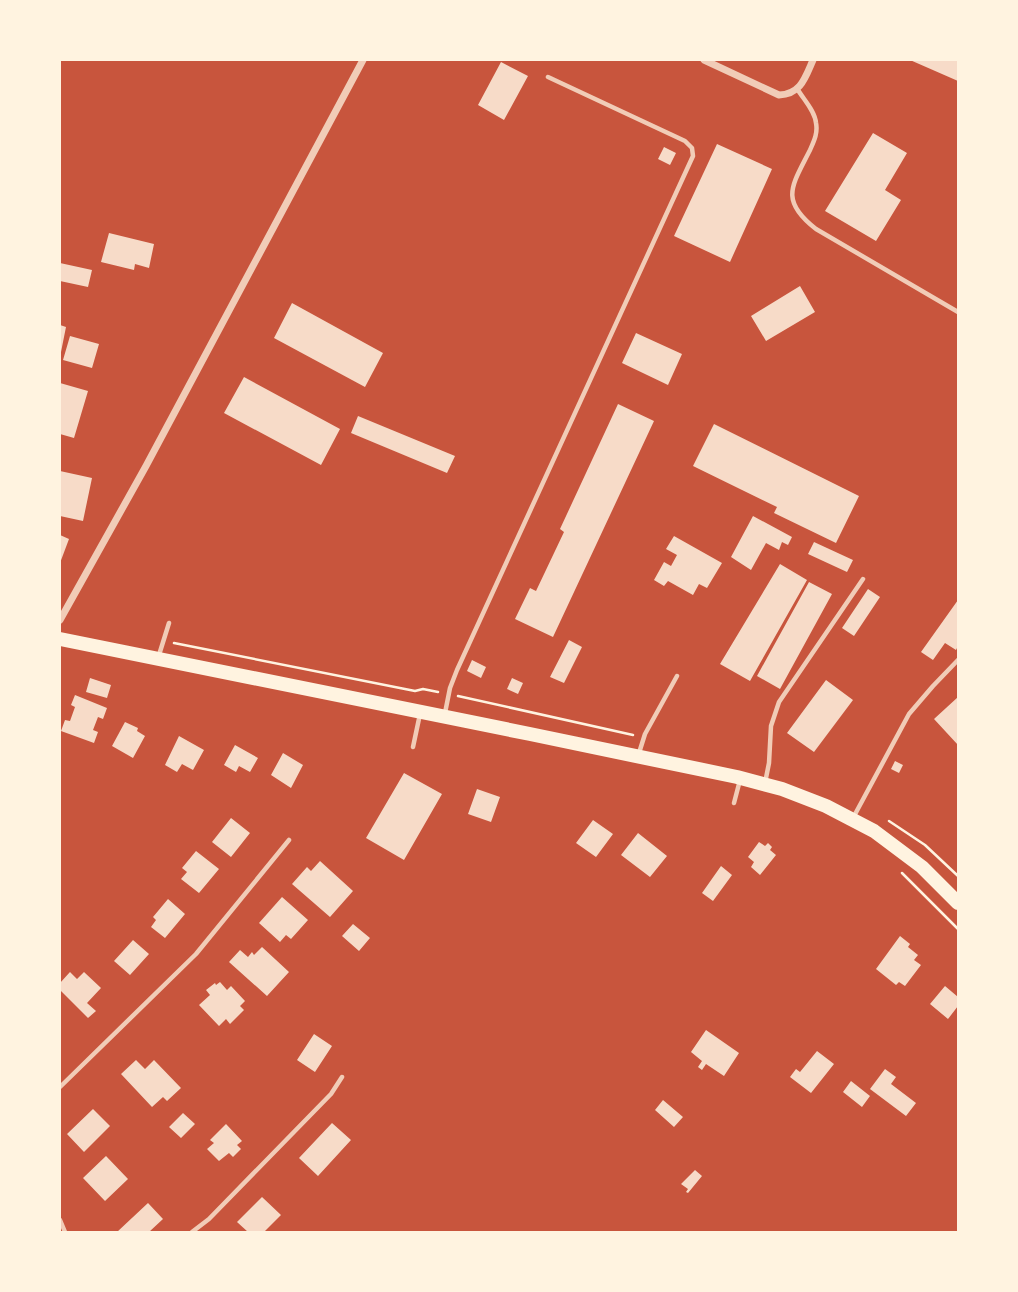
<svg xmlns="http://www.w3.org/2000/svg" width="1018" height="1292" viewBox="0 0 1018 1292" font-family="Commissioner,sans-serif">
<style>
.building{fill:#f7dbc8}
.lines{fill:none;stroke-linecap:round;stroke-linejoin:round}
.path{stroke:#fff3e0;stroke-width:2.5}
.service{stroke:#f1ccb7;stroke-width:4.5}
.minor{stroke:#f1ccb7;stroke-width:7}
.secondary{stroke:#fff3e0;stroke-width:14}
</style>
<rect width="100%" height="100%" fill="#c8553d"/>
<!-- building -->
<path class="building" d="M 910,60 L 958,60 L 958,81 Z
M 501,62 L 528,76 L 504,120 L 478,105 Z
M 873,133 L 907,153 L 885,190 L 901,200 L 876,241 L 825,211 Z
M 717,144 L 772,169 L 730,262 L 674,236 Z
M 664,147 L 676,153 L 670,165 L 658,159 Z
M 109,233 L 154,244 L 149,268 L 135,264 L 134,270 L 101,262 Z
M 60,263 L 92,270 L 88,287 L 60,281 Z
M 800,286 L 815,312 L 766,341 L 751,316 Z
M 292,303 L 383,353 L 365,387 L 274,338 Z
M 60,325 L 66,327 L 61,352 L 60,352 Z
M 636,333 L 682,354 L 668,385 L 622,363 Z
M 70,336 L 99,344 L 92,368 L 63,360 Z
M 244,377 L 340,429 L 321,465 L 224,413 Z
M 60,383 L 88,391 L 74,438 L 60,434 Z
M 618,404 L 654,421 L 553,637 L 515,619 L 530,588 L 536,591 L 564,532 L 560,529 Z
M 358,416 L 455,456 L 447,473 L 351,433 Z
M 714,424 L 859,496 L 836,543 L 774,513 L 777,507 L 693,466 Z
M 60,471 L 92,478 L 83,521 L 60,516 Z
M 753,516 L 792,537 L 788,545 L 782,542 L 779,550 L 766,543 L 751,570 L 731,557 Z
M 60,535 L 69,539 L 60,563 Z
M 674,536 L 722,563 L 707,588 L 699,584 L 693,595 L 668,581 L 664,586 L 654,580 L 664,562 L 671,566 L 677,555 L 666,549 Z
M 814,542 L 853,560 L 847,572 L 808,554 Z
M 780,564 L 807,580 L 750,681 L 720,664 Z
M 809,582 L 832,594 L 780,689 L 757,676 Z
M 868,589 L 880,597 L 854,636 L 842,628 Z
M 958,600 L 958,646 L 956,650 L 945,643 L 933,660 L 921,652 Z
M 569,640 L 582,647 L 564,683 L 550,677 Z
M 472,660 L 486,667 L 481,678 L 467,671 Z
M 90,678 L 111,685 L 107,698 L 86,692 Z
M 512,678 L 523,683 L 518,694 L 507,689 Z
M 826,680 L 853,700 L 814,752 L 787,733 Z
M 75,695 L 107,708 L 103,719 L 98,717 L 93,730 L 98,732 L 94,743 L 61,731 L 65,720 L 70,721 L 75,707 L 71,705 Z
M 958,697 L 958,745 L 934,719 Z
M 125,722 L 138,728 L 137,731 L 145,736 L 133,758 L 112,746 Z
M 179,736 L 204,750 L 193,770 L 182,764 L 177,772 L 165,765 Z
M 235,745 L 258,758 L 250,772 L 239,766 L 236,772 L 224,765 Z
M 283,753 L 303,765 L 291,788 L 271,775 Z
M 895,761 L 903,765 L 899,773 L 891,769 Z
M 404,773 L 442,794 L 404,860 L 366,838 Z
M 477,789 L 500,797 L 491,822 L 468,814 Z
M 231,818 L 250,833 L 231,857 L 212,842 Z
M 593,820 L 613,834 L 596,857 L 576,843 Z
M 638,833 L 667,856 L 650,877 L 621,855 Z
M 759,842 L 765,846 L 768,843 L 772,847 L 770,850 L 776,855 L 760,875 L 751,867 L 754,862 L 748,857 Z
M 196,851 L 219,869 L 199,893 L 181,879 L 187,872 L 182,868 Z
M 320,861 L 353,891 L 330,917 L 292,884 L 307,867 L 311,871 Z
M 721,866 L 732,875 L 713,901 L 702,893 Z
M 282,897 L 308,920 L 291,939 L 286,935 L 280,942 L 259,923 Z
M 168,899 L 185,914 L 165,938 L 151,927 L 156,920 L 153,917 Z
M 353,924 L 370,938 L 359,951 L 342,936 Z
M 900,936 L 910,944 L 908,947 L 918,955 L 914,960 L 921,965 L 905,986 L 899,982 L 896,985 L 876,969 Z
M 133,940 L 149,954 L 130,975 L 114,961 Z
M 262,947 L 289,972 L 267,996 L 229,962 L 240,950 L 248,957 L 252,952 L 254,955 Z
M 70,972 L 77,979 L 84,972 L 101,988 L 87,1003 L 96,1011 L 88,1018 L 60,990 L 60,983 Z
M 220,982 L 227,990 L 231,986 L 245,1001 L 240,1006 L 244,1010 L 230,1024 L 226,1019 L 219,1026 L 199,1005 L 210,995 L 206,990 L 215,983 L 216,985 Z
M 945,986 L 958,997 L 958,1006 L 948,1019 L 930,1004 Z
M 706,1030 L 739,1053 L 724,1076 L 706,1064 L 702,1070 L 698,1067 L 702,1061 L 691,1052 Z
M 314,1034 L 332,1046 L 315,1072 L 297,1060 Z
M 817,1051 L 834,1064 L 811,1093 L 790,1077 L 796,1069 L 800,1072 Z
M 136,1060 L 145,1069 L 154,1060 L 181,1088 L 167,1101 L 163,1097 L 152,1107 L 121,1074 Z
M 885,1069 L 896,1077 L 891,1084 L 916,1103 L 906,1116 L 870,1089 Z
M 851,1081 L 870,1096 L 862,1107 L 843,1092 Z
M 663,1100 L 683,1117 L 674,1127 L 655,1110 Z
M 93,1109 L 110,1126 L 84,1152 L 67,1134 Z
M 183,1113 L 195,1124 L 181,1138 L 169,1127 Z
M 332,1123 L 351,1140 L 318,1176 L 299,1158 Z
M 226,1124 L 242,1141 L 237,1145 L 241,1149 L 233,1157 L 229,1153 L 219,1161 L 207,1149 L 214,1143 L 210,1140 Z
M 106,1156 L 128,1179 L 105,1201 L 83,1178 Z
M 695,1170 L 702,1176 L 688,1193 L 686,1192 L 688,1189 L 681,1184 Z
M 262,1197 L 281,1215 L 264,1232 L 248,1232 L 237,1222 Z
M 148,1203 L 163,1219 L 149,1232 L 117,1232 Z"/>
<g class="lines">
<!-- path -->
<path class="path" d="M 174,643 L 415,691 L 423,689 L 438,692
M 458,696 L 633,735
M 889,821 L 925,845 L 958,876
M 902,873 L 958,929"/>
<!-- service -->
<path class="service" d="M 798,90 C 804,100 815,111 816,123 C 818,133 814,141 810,150 C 792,186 779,200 816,229 L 958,312
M 159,655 L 169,623
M 445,713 L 450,688 L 457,670 L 693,156 L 692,148 L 685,141 L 548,77
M 413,747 L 420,714
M 639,753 L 645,734 L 677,676
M 765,783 L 769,763 L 771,726 L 779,702 L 863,579
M 734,803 L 740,780
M 853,818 L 909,714 L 933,686 L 958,660
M 60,1087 L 196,954 L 289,840
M 60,1220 L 65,1232
M 192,1232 L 209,1219 L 331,1094 L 342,1077"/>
<!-- minor -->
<path class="minor" d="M 704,60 L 779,95 C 801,94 805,78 813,60
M 60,620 L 146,466 L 363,60"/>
<!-- secondary -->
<path class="secondary" d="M 60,639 L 530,734 L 737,777 L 782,789 L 826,806 L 874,831 L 922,867 L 958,903"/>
</g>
<!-- border -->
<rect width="1018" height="1292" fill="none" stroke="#fff3e0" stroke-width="122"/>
</svg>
